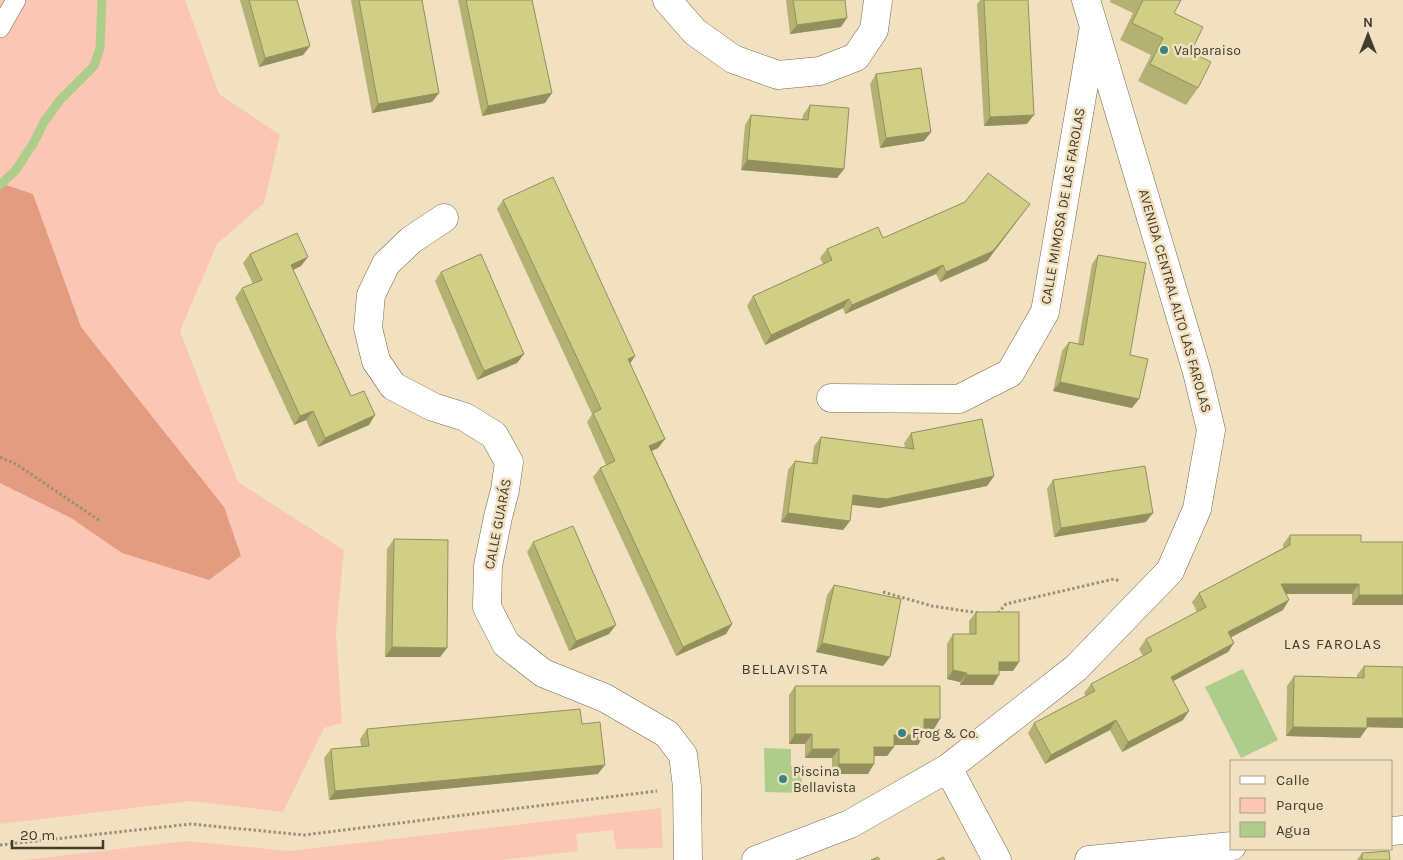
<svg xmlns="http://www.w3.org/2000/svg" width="1403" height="860" viewBox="0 0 1403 860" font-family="Karla,sans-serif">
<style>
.green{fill:#fbc7b4}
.forest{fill:#e49c81}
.water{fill:#aecd8a}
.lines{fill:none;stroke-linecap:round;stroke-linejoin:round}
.stream{stroke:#aecd8a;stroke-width:9}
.service-casing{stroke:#796a4c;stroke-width:20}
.minor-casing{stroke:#796a4c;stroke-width:29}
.path{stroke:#9b8f78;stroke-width:3;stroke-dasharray:2.5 2.5;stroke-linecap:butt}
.service{stroke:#fff;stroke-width:19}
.minor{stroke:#fff;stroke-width:28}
.wall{fill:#b4b272}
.shaded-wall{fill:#92915d}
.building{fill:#d1cf85;stroke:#92915d}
.poi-dot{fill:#3b8483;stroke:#f2e1c0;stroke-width:2}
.labels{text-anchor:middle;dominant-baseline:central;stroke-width:5;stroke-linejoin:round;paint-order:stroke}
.poi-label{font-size:14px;fill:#423c2e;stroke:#f2e1c0;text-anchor:start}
.street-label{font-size:14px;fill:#423c2e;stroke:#f2e1c0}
.neighbourhood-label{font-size:15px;letter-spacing:1px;fill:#423c2e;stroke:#f2e1c0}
</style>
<rect width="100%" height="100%" fill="#f2e1c0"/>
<!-- green -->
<path class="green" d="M 0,0 L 185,0 L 219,94 L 280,135 L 264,203 L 217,244 L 180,331 L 238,482 L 344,550 L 336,632 L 342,723 L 324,728 L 283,812 L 191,801 L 0,824 Z
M 661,808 L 663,848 L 616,849 L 613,830 L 576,834 L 578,851 L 502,860 L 24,860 L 186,841 L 289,851 Z"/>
<!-- forest -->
<path class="forest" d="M 0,183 L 33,194 L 81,327 L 224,507 L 241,556 L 209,580 L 122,553 L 71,518 L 0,483 Z"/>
<!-- water -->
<path class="water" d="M 1243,669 L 1278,740 L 1241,758 L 1205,687 Z
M 764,748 L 791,749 L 791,766 L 802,767 L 802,793 L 765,792 Z"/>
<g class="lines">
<!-- stream -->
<path class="stream" d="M 0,185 L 15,171 L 33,144 L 44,122 L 60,100 L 94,66 L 100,48 L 102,0"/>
<defs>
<path id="service" d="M 0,28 L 16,0"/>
<path id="minor" d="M 667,0 L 695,32 L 733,59 L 778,75 L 820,71 L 856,57 L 874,30 L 878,0
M 444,218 L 411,240 L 386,264 L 371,295 L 368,328 L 376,361 L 393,386 L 433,407 L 465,417 L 494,435 L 509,462 L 505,490 L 498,517 L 488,566 L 487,607 L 506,644 L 543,673 L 605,698 L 667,734 L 683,755 L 687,787 L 688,860
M 831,398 L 959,399 L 1010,373 L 1045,312 L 1093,32
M 948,768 L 997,860
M 1392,831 L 1403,830
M 756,860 L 850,824 L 948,768 L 1076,668 L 1170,571 L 1197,509 L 1211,430 L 1197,372 L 1086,0
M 1089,860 L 1232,846"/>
</defs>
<!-- service casing -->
<use href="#service" class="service-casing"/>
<!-- minor casing -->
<use href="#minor" class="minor-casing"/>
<!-- path -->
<path class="path" d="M 0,457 L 16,464 L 100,521
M 883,592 L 932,606 L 979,613
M 998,613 L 1006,604 L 1114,579 L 1120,581
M 0,845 L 191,824 L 304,835 L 657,791"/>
<!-- service -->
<use href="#service" class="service"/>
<!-- minor -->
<use href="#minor" class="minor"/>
</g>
<!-- wall -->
<path class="wall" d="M 240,0 L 297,0 L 310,46 L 303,55 L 259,67 Z
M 351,0 L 422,0 L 439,93 L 432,102 L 372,113 Z
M 458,0 L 532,0 L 545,103 L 482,116 Z
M 786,0 L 845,0 L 841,27 L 790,34 Z
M 980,0 L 1028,0 L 1027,124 L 984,126 L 977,4 Z
M 1111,0 L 1181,0 L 1174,13 L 1191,52 L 1198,88 L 1186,105 L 1138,81 L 1151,55 L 1120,40 L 1133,13 L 1110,2 Z
M 876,74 L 931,132 L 924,141 L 880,148 L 870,84 Z
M 810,105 L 844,169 L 837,178 L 741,170 L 745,125 L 751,115 L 802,120 L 803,115 Z
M 503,200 L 635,356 L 630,363 L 665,439 L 658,448 L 652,451 L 732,624 L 726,634 L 676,656 L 593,477 L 600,468 L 606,465 L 587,422 L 592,414 L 497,209 Z
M 1030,204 L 987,261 L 940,282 L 936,274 L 845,314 L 843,308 L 765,345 L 747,306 L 753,296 L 823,264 L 820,258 L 827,249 L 883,238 Z
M 250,254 L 301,266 L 293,270 L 351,396 L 369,425 L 318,447 L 306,420 L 294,425 L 235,298 L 242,288 L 253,284 L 243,263 Z
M 1098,255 L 1130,355 L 1132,408 L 1053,391 L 1062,351 L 1069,342 L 1078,344 L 1092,264 Z
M 441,272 L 524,354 L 517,363 L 477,380 L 435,281 Z
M 911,433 L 994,476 L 987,486 L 879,508 L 852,505 L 850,521 L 843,530 L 781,522 L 788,470 L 795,461 L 812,463 L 814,446 L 821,437 L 905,448 L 904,443 Z
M 1053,480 L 1146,522 L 1054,537 L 1047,489 Z
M 1290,535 L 1361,542 L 1403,605 L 1352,605 L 1352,594 L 1286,594 L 1283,610 L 1231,637 L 1234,643 L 1228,652 L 1173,681 L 1183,720 L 1122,752 L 1110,730 L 1045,764 L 1028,733 L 1034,723 L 1086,696 L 1084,693 L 1091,684 L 1143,656 L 1139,649 L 1146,639 L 1197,612 L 1192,602 L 1199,593 L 1283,548 L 1283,544 Z
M 394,539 L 447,648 L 440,657 L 385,657 L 387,549 Z
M 533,542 L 609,634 L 569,651 L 527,552 Z
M 834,585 L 890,657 L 883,666 L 816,652 L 827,595 Z
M 976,612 L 1013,671 L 999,671 L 993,685 L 960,685 L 960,682 L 947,679 L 947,644 L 953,634 L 969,634 L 969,621 Z
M 1364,666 L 1403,667 L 1403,728 L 1367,727 L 1360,738 L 1286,736 L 1287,686 L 1294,676 L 1357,678 L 1357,675 Z
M 795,686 L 934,729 L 924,729 L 918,745 L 894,745 L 887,756 L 874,756 L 868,774 L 832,774 L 832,758 L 805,758 L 805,744 L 789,744 L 789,695 Z
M 582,724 L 598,774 L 329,800 L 324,758 L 331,749 L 361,746 L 360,739 L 367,729 Z
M 1362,853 L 1390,860 L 1357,860 Z"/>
<!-- shaded-wall -->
<path class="shaded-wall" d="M 847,18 L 841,27 L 790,34 L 797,25 Z
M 310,46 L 303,55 L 259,67 L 265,58 Z
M 439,93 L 432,102 L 372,113 L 378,104 Z
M 552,93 L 545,103 L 482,116 L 488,106 Z
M 1034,115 L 1027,124 L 984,126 L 990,117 Z
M 931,132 L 924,141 L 880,148 L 886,138 Z
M 747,160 L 844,169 L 837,178 L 741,170 Z
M 1030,204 L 987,261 L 940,282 L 946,272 Z
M 308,257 L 301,266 L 284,274 L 291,265 Z
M 943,265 L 936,274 L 845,314 L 852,305 Z
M 849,299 L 843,308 L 765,345 L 771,335 Z
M 524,354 L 517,363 L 477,380 L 484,371 Z
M 635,356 L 629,365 L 628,359 Z
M 1060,382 L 1139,399 L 1132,408 L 1053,391 Z
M 313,411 L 306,420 L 294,425 L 300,416 Z
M 375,415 L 369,425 L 318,447 L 325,438 Z
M 665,439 L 658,448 L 642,455 L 649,446 Z
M 994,476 L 987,486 L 879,508 L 846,504 L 853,495 Z
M 788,513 L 850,521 L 843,530 L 781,522 Z
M 1153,513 L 1146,522 L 1054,537 L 1061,528 Z
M 1281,584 L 1359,584 L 1352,594 L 1274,594 Z
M 1359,595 L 1403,595 L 1403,605 L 1352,605 Z
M 1289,600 L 1283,610 L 1222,642 L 1228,632 Z
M 732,624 L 726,634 L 676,656 L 683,647 Z
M 616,625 L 609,634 L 569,651 L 576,641 Z
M 822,643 L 890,657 L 883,666 L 816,652 Z
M 1234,643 L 1228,652 L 1164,686 L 1171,677 Z
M 392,647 L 447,648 L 440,657 L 385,657 Z
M 999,662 L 1019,662 L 1013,671 L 993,671 Z
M 953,670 L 967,673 L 960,682 L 947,679 Z
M 966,675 L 999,675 L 993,685 L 960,685 Z
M 1189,711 L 1183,720 L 1122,752 L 1128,742 Z
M 1367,718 L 1403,718 L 1403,728 L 1360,727 Z
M 924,719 L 940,719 L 934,729 L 918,729 Z
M 1116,720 L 1110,730 L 1045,764 L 1051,755 Z
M 1293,727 L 1367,728 L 1360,738 L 1286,736 Z
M 795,734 L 812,734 L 805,744 L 789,744 Z
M 894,735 L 924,735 L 918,745 L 887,745 Z
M 874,747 L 894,747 L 887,756 L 868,756 Z
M 812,749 L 839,749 L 832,758 L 805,758 Z
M 839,764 L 874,764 L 868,774 L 832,774 Z
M 605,765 L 598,774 L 329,800 L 335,791 Z"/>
<!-- building -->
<path class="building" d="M 249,0 L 297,0 L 310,46 L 265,58 Z
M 359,0 L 422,0 L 439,93 L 378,104 Z
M 466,0 L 532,0 L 552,93 L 488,106 Z
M 793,0 L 845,0 L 847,18 L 797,25 Z
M 984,0 L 1028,0 L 1034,115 L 990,117 Z
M 1143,0 L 1181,0 L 1174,13 L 1203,27 L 1191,52 L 1211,62 L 1198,88 L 1150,64 L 1163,38 L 1132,23 Z
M 921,68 L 931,132 L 886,138 L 876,74 Z
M 810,105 L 849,108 L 844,169 L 747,160 L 751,115 L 808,120 Z
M 988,173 L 1030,204 L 993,251 L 946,272 L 943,265 L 852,305 L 849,299 L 771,335 L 753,296 L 832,260 L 827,249 L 878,227 L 883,238 L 965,202 Z
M 553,177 L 635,356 L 628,359 L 665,439 L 649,446 L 732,624 L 683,647 L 600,468 L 615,461 L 593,413 L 601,409 L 503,200 Z
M 297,233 L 308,257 L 291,265 L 351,396 L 364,391 L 375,415 L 325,438 L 313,411 L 300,416 L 242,288 L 262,280 L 250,254 Z
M 481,254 L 524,354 L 484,371 L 441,272 Z
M 1098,255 L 1146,263 L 1130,355 L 1148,359 L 1139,399 L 1060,382 L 1069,342 L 1083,345 Z
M 982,419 L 994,476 L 886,499 L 853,495 L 850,521 L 788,513 L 795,461 L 817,464 L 821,437 L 914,449 L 911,433 Z
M 1145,466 L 1153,513 L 1061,528 L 1053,480 Z
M 573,526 L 616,625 L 576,641 L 533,542 Z
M 1290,535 L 1361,535 L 1361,542 L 1403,542 L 1403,595 L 1359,595 L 1359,584 L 1281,584 L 1289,600 L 1228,632 L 1234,643 L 1171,677 L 1189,711 L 1128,742 L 1116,720 L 1051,755 L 1034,723 L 1095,691 L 1091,684 L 1152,651 L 1146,639 L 1206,607 L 1199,593 L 1290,545 Z
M 394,539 L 448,540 L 447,648 L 392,647 Z
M 834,585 L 901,599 L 890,657 L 822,643 Z
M 976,612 L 1019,612 L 1019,662 L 999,662 L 999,675 L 966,675 L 967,673 L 953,670 L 953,634 L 976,634 Z
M 1364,666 L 1403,667 L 1403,718 L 1367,718 L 1367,728 L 1293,727 L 1294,676 L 1364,678 Z
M 795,686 L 940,686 L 940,719 L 924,719 L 924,735 L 894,735 L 894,747 L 874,747 L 874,764 L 839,764 L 839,749 L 812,749 L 812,734 L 795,734 Z
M 580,709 L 582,724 L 600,722 L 605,765 L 335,791 L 331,749 L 369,746 L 367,729 Z
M 1389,851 L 1390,860 L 1362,860 L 1362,853 Z
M 878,857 L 880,860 L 871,860 Z
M 943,857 L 945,860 L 937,860 Z"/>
<!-- markers -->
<g class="poi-dot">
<circle cx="1164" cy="50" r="5"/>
<circle cx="902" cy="733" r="5"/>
<circle cx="783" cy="779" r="5"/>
</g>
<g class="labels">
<!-- poi labels -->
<g class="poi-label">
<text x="1174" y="50">Valparaiso</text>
<text x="912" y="733">Frog &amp; Co.</text>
<text x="793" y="771">Piscina<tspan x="793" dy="16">Bellavista</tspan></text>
</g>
<!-- street labels -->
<g class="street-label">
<text transform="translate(1063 206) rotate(-80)">CALLE MIMOSA DE LAS FAROLAS</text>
<text transform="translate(1175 301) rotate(74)">AVENIDA CENTRAL ALTO LAS FAROLAS</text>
<text transform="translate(498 524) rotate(-79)">CALLE GUARÁS</text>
</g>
<!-- neighbourhood labels -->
<g class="neighbourhood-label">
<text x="1333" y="644">LAS FAROLAS</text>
<text x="785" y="669">BELLAVISTA</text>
</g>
</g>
<!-- legend -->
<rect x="1230" y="760" width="162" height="90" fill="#f2e1c0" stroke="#ac9f86"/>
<rect x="1240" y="776" width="25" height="8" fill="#ffffff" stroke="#ac9f86"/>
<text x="1276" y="785" font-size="15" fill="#423c2e">Calle</text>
<rect x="1240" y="798" width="25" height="15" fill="#fbc7b4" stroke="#ac9f86"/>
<text x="1276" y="810" font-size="15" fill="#423c2e">Parque</text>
<rect x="1240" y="822" width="25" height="15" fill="#aecd8a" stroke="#ac9f86"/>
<text x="1276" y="835" font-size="15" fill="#423c2e">Agua</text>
<!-- north arrow -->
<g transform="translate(1368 35)" stroke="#f2e1c0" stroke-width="4" paint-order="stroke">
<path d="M0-4L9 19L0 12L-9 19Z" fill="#423c2e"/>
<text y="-8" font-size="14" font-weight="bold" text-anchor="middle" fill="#423c2e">N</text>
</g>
<!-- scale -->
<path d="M12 840v8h91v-8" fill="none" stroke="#423c2e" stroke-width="2.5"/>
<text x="20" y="840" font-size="15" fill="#423c2e" stroke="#f2e1c0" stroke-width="4" paint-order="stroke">20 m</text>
</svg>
